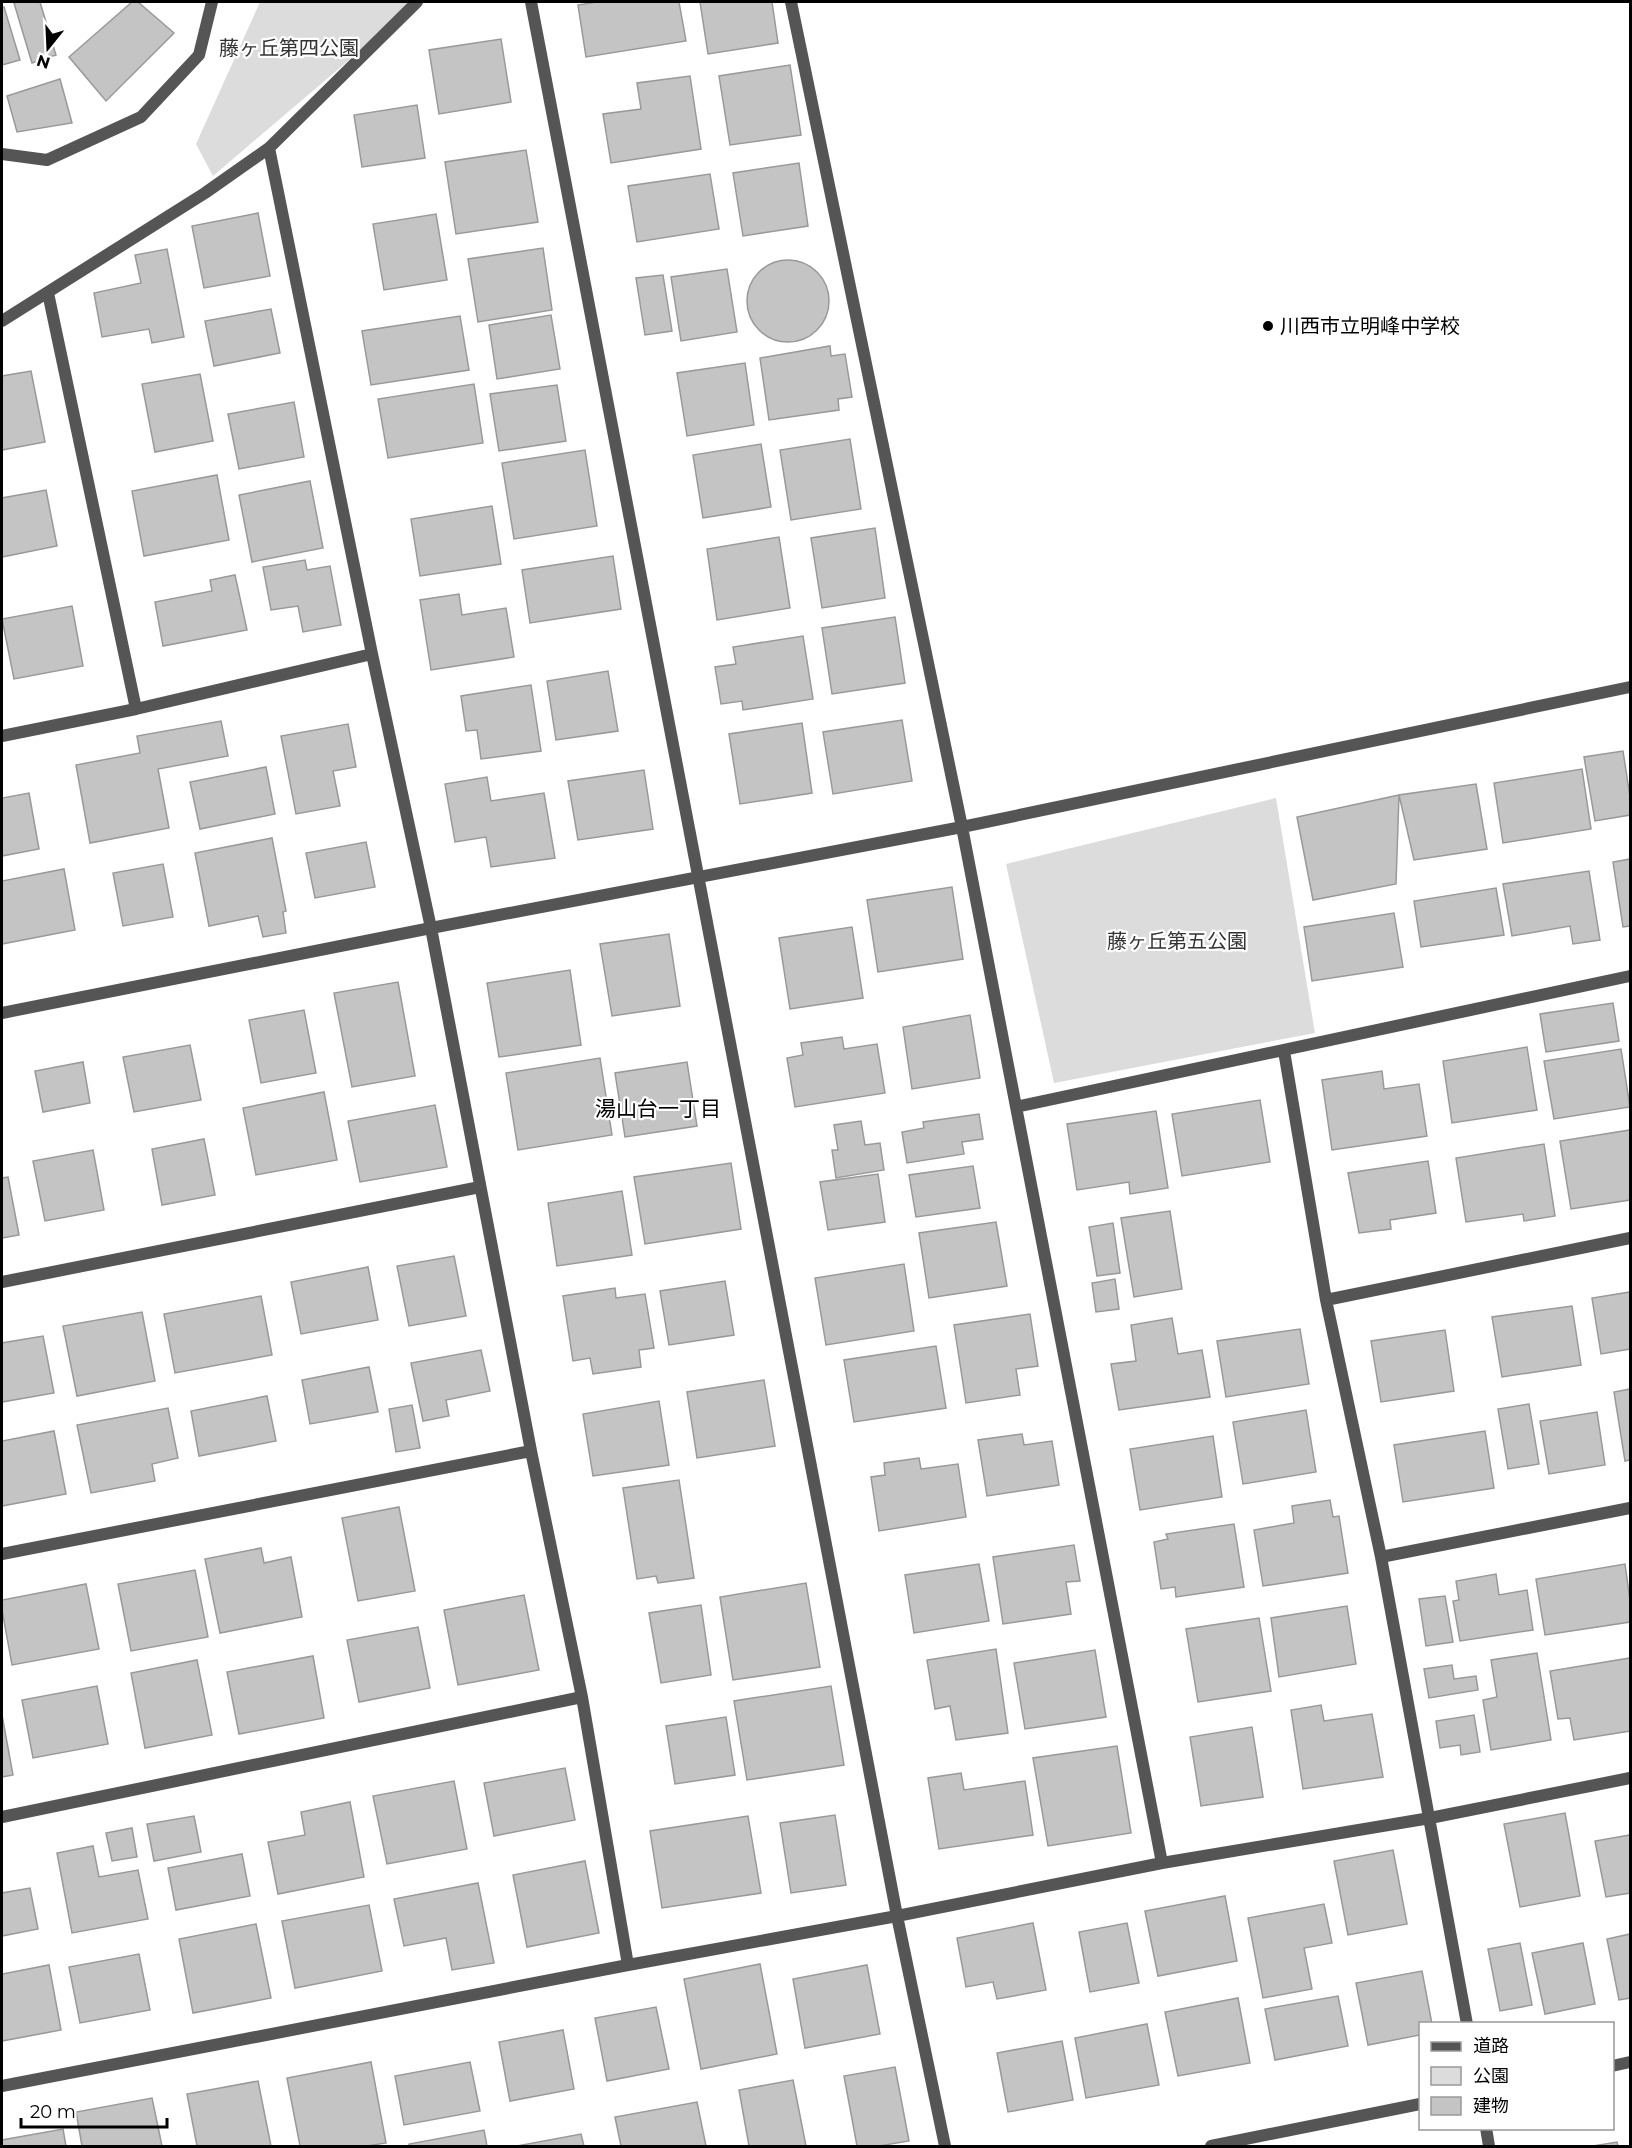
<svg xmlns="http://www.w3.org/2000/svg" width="1632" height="2148" viewBox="0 0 1632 2148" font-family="Montserrat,'Noto Sans JP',sans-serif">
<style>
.green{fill:#dcdcdc}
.building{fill:#c4c4c4;stroke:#999;stroke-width:1.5}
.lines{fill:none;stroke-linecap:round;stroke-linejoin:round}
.minor{stroke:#555;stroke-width:12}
.tertiary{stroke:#555;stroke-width:12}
.poi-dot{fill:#000;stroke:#fff;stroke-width:2}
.labels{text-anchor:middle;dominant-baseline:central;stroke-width:4.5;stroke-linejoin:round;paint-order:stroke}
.park-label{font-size:20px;fill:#333;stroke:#fff}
.poi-label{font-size:20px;fill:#000;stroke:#fff;text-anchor:start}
.neighbourhood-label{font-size:21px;fill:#000;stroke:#fff}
</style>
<rect width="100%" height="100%" fill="#fff"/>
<!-- green -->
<path class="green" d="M 260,2 L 410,2 L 349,60 L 213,176 L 196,144 Z
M 1276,798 L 1315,1033 L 1054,1083 L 1006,864 Z"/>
<!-- building -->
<path class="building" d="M 18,2 L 40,2 L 56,55 L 32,63 L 14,3 Z
M 132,2 L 138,2 L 174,33 L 106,101 L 69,57 Z
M 597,2 L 679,2 L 686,41 L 586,57 L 578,5 Z
M 700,2 L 772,2 L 778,43 L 708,54 Z
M 4,7 L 20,60 L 2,65 L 2,8 Z
M 501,39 L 511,102 L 439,114 L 429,50 Z
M 790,65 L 801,135 L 730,145 L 719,76 Z
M 690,76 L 701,149 L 611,163 L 603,114 L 641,109 L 637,83 Z
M 60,79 L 72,123 L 17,132 L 7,96 Z
M 417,105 L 425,158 L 362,167 L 354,115 Z
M 526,150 L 538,222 L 456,234 L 445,162 Z
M 799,163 L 808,226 L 743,236 L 733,173 Z
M 710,174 L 719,229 L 637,242 L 628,186 Z
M 258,213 L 270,276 L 204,288 L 192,226 Z
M 436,214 L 447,280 L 384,290 L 373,224 Z
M 543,248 L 552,310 L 478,322 L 468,259 Z
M 167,249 L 184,337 L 152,343 L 149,329 L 102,337 L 94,293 L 141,283 L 135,255 Z
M747 301a41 41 0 1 1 82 0a41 41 0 1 1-82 0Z
M 727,269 L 737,332 L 681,341 L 671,277 Z
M 663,275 L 672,331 L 645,335 L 636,278 Z
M 271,309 L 280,353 L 214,366 L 205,321 Z
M 551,315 L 560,369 L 497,379 L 489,325 Z
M 460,316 L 469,370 L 371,385 L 362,331 Z
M 830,346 L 831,356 L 845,354 L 852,397 L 838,399 L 839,410 L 769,420 L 760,358 Z
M 745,363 L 754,425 L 687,436 L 677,373 Z
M 31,371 L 45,442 L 2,450 L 2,376 Z
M 200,374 L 213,441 L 155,452 L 142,384 Z
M 474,384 L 483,443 L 388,458 L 378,399 Z
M 557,385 L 566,441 L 499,451 L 490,394 Z
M 294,402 L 304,457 L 239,469 L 228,414 Z
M 850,439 L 861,509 L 791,520 L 780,450 Z
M 761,444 L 771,507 L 703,518 L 693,455 Z
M 585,450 L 597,526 L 514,539 L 502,463 Z
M 217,475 L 229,540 L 144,556 L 132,491 Z
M 310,481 L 323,548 L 252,562 L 239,495 Z
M 46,490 L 57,546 L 2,557 L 2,498 Z
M 492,506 L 501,564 L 420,576 L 411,519 Z
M 875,528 L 885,598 L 822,608 L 811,538 Z
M 779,537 L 790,608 L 717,620 L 707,549 Z
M 613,556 L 621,609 L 530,623 L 522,570 Z
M 305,560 L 307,570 L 330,566 L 341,625 L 303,632 L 298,606 L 271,610 L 263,567 Z
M 235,575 L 247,630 L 163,646 L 155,602 L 212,591 L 210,580 Z
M 459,594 L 462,615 L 506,608 L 514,657 L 431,670 L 420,600 Z
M 72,606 L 83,666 L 14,679 L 2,619 Z
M 895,617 L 905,683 L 832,694 L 822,628 Z
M 803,636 L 813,699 L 743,710 L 742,701 L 721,704 L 715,667 L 736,664 L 733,647 Z
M 608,671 L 618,731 L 556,740 L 547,681 Z
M 531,685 L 541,751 L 481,759 L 477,730 L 466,731 L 461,696 Z
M 902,720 L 912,781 L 833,794 L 823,732 Z
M 221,721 L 228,756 L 158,769 L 169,828 L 90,843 L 76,765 L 140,753 L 137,736 Z
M 802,723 L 812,793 L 740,804 L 729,734 Z
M 348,724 L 356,767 L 333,771 L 340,806 L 296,814 L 281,736 Z
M 1623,751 L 1630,797 L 1630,815 L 1595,821 L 1584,757 Z
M 266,767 L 275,814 L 200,829 L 190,782 Z
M 1582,769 L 1591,829 L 1503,843 L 1494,783 Z
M 644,770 L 653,829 L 578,840 L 568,781 Z
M 487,777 L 491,801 L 544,793 L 555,858 L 491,867 L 486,837 L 455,842 L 445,784 Z
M 1476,784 L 1487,849 L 1414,860 L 1399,795 Z
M 29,793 L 39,849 L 2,856 L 2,798 Z
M 1399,795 L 1396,884 L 1313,900 L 1297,817 Z
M 272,838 L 286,911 L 283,912 L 286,933 L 263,937 L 258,916 L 209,926 L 195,853 Z
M 366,842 L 375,887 L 315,898 L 306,853 Z
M 1630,859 L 1630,926 L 1623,927 L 1613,862 Z
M 163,864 L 173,917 L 123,926 L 113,873 Z
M 64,869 L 75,930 L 2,944 L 2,881 Z
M 1589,871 L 1600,940 L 1573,944 L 1570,926 L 1512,936 L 1503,884 Z
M 952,887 L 963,959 L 878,972 L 867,900 Z
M 1496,888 L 1504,935 L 1421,947 L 1414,901 Z
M 1394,913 L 1403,967 L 1312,981 L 1304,927 Z
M 852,927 L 863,998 L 790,1009 L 779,938 Z
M 669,934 L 680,1006 L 612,1016 L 600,944 Z
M 570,970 L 581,1045 L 499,1057 L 487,983 Z
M 398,982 L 415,1076 L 352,1087 L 334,993 Z
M 1613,1003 L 1619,1041 L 1546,1052 L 1540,1014 Z
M 304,1010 L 316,1073 L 261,1083 L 249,1020 Z
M 970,1015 L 980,1078 L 912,1089 L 903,1027 Z
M 842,1037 L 844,1049 L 877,1044 L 885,1093 L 795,1107 L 787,1058 L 803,1055 L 801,1043 Z
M 190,1045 L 201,1100 L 134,1112 L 123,1057 Z
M 1527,1047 L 1537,1110 L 1452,1123 L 1443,1061 Z
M 1621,1049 L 1630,1107 L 1554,1119 L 1544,1061 Z
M 600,1058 L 612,1135 L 518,1150 L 506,1073 Z
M 83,1062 L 90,1103 L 43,1112 L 35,1071 Z
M 687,1062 L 697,1126 L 625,1137 L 615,1073 Z
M 1382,1071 L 1384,1089 L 1419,1084 L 1427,1136 L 1332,1150 L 1322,1080 Z
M 324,1092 L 337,1160 L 256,1175 L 243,1108 Z
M 1260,1100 L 1270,1162 L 1182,1176 L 1172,1114 Z
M 435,1105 L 447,1167 L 360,1182 L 348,1121 Z
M 1156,1111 L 1168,1188 L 1130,1194 L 1129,1182 L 1077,1190 L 1067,1124 Z
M 979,1114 L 983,1139 L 962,1142 L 964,1154 L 907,1163 L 902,1132 L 924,1128 L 923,1122 Z
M 861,1121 L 865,1145 L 880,1143 L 884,1170 L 836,1178 L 832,1150 L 838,1150 L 834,1125 Z
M 1630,1130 L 1630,1200 L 1571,1209 L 1560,1141 Z
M 204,1139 L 215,1195 L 162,1205 L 152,1149 Z
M 1544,1144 L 1555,1216 L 1524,1221 L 1523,1214 L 1466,1222 L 1456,1158 Z
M 93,1150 L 104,1210 L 45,1221 L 33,1161 Z
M 1428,1161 L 1436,1213 L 1390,1220 L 1391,1229 L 1359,1233 L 1348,1173 Z
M 731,1163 L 741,1229 L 645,1244 L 634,1177 Z
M 973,1166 L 980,1208 L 916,1217 L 909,1175 Z
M 878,1174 L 885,1222 L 828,1230 L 820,1182 Z
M 8,1177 L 19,1235 L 2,1238 L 2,1178 Z
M 622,1191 L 632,1255 L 557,1266 L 548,1203 Z
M 1170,1211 L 1182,1289 L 1134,1297 L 1121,1218 Z
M 996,1222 L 1007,1286 L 929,1298 L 919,1233 Z
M 1113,1223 L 1120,1273 L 1097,1276 L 1089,1227 Z
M 454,1256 L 466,1316 L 409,1326 L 397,1266 Z
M 904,1264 L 914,1331 L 826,1345 L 815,1278 Z
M 368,1267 L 378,1320 L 301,1334 L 291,1282 Z
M 1115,1279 L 1119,1309 L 1096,1312 L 1092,1283 Z
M 725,1281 L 734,1335 L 669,1345 L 660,1291 Z
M 615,1288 L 616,1298 L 645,1294 L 654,1348 L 639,1350 L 641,1367 L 593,1374 L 590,1358 L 573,1361 L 563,1296 Z
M 1630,1292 L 1630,1349 L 1601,1354 L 1592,1298 Z
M 261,1296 L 272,1355 L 175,1373 L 164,1314 Z
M 1572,1306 L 1581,1365 L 1502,1377 L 1492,1317 Z
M 142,1312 L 155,1381 L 77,1396 L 63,1326 Z
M 1030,1314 L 1038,1366 L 1016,1369 L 1020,1395 L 966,1403 L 954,1325 Z
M 1172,1318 L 1178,1354 L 1202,1350 L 1210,1397 L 1119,1410 L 1111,1364 L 1136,1361 L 1131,1325 Z
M 1300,1329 L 1309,1384 L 1226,1397 L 1217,1341 Z
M 1445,1330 L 1454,1391 L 1381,1402 L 1371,1341 Z
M 43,1336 L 54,1393 L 2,1402 L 2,1343 Z
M 936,1346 L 946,1408 L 854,1422 L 844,1360 Z
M 481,1350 L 490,1391 L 446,1400 L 449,1416 L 423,1421 L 411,1363 Z
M 369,1367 L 378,1412 L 310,1424 L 302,1380 Z
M 764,1380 L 775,1446 L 697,1458 L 687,1392 Z
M 1630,1389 L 1630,1460 L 1625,1461 L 1614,1392 Z
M 267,1396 L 276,1441 L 199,1456 L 191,1411 Z
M 659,1401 L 669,1465 L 593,1476 L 583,1414 Z
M 1529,1404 L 1539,1464 L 1508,1469 L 1498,1409 Z
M 412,1405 L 420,1448 L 396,1452 L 389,1409 Z
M 168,1408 L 178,1458 L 152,1464 L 155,1481 L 91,1493 L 77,1425 Z
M 1306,1410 L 1316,1472 L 1243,1484 L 1233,1422 Z
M 1597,1412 L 1605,1465 L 1549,1474 L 1540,1421 Z
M 54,1431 L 66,1494 L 2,1506 L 2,1441 Z
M 1485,1431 L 1494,1488 L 1403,1502 L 1394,1445 Z
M 1022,1434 L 1024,1445 L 1052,1441 L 1059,1485 L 987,1496 L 978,1440 Z
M 1213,1436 L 1222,1497 L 1140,1510 L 1130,1449 Z
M 919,1458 L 921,1469 L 958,1464 L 966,1517 L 879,1531 L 871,1477 L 885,1475 L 884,1463 Z
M 679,1480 L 694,1578 L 658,1583 L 656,1576 L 637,1579 L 623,1488 Z
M 1330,1500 L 1333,1517 L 1339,1516 L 1348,1573 L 1263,1586 L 1254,1530 L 1294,1523 L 1292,1506 Z
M 399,1507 L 415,1591 L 358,1601 L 342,1518 Z
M 1234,1524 L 1244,1587 L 1176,1597 L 1175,1587 L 1161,1589 L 1154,1542 L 1168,1539 L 1166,1534 Z
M 1074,1545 L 1080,1581 L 1066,1582 L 1071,1614 L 1003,1624 L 993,1557 Z
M 261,1548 L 264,1563 L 291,1557 L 302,1617 L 220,1633 L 205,1559 Z
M 979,1564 L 989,1621 L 914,1633 L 905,1575 Z
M 1625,1564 L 1630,1600 L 1630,1622 L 1545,1635 L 1536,1579 Z
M 195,1570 L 208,1637 L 131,1651 L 118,1584 Z
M 1496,1574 L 1499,1595 L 1527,1590 L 1533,1630 L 1460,1641 L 1453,1601 L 1459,1600 L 1456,1581 Z
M 806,1583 L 820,1667 L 733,1680 L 720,1597 Z
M 86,1584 L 99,1649 L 12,1665 L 2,1610 L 2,1600 Z
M 524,1595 L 539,1670 L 458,1685 L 444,1610 Z
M 1445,1596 L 1453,1642 L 1426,1646 L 1419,1599 Z
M 701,1605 L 711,1675 L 661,1683 L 649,1613 Z
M 1347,1606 L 1356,1664 L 1279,1677 L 1271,1618 Z
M 1259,1618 L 1271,1691 L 1198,1702 L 1186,1629 Z
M 418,1627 L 430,1688 L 359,1702 L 347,1640 Z
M 996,1649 L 1008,1733 L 956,1740 L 950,1706 L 935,1709 L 927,1660 Z
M 1095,1650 L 1106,1717 L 1025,1729 L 1014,1663 Z
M 1537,1653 L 1551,1740 L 1491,1750 L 1483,1700 L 1497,1697 L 1491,1660 Z
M 313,1656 L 324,1718 L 239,1734 L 227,1672 Z
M 1630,1658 L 1630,1731 L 1574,1740 L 1570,1718 L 1558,1719 L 1550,1671 Z
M 197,1660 L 212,1735 L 145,1748 L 131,1673 Z
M 1452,1665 L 1454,1679 L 1476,1676 L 1478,1690 L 1429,1698 L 1424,1669 Z
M 97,1686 L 108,1744 L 33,1758 L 22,1700 Z
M 831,1686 L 844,1765 L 747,1780 L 734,1701 Z
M 1321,1705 L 1324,1721 L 1372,1714 L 1383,1777 L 1303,1789 L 1291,1710 Z
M 2,1715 L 13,1775 L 2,1777 Z
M 1474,1715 L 1480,1752 L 1461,1755 L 1460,1745 L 1440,1748 L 1436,1721 Z
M 726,1717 L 735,1775 L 675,1784 L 666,1726 Z
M 1252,1727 L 1263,1797 L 1201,1806 L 1190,1737 Z
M 1117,1746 L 1131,1833 L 1048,1846 L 1033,1758 Z
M 565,1768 L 575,1820 L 494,1836 L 484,1783 Z
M 961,1773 L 964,1790 L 1025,1781 L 1033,1835 L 939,1849 L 928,1778 Z
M 454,1781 L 467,1849 L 387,1864 L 373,1796 Z
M 350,1802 L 364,1877 L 278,1894 L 268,1842 L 305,1835 L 301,1812 Z
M 1565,1813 L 1580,1896 L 1520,1907 L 1504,1824 Z
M 835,1815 L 846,1885 L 791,1893 L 780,1823 Z
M 194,1816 L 201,1852 L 154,1861 L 147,1824 Z
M 748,1816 L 761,1893 L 662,1908 L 650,1831 Z
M 132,1828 L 137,1857 L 112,1861 L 106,1833 Z
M 1630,1835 L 1630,1893 L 1606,1897 L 1595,1841 Z
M 93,1846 L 99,1877 L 138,1870 L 148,1919 L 72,1933 L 57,1853 Z
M 1393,1850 L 1407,1924 L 1348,1935 L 1334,1861 Z
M 242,1854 L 250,1896 L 176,1910 L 168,1868 Z
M 585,1861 L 599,1933 L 527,1947 L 513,1875 Z
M 478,1883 L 494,1963 L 452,1970 L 446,1938 L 404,1946 L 394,1899 Z
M 30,1888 L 38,1929 L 2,1936 L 2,1893 Z
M 1225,1896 L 1237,1961 L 1158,1976 L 1145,1911 Z
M 1324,1904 L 1332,1943 L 1304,1948 L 1312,1989 L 1263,1998 L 1248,1918 Z
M 369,1905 L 382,1971 L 295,1988 L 282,1921 Z
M 1033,1923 L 1046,1990 L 997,1999 L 993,1982 L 966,1987 L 957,1938 Z
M 1127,1923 L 1139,1983 L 1090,1992 L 1079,1932 Z
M 256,1924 L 271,1998 L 193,2013 L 179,1939 Z
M 1630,1934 L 1630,1998 L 1619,2000 L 1607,1939 Z
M 1520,1943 L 1532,2005 L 1500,2011 L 1488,1949 Z
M 1583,1943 L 1595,2004 L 1545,2014 L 1532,1953 Z
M 139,1954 L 150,2010 L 80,2023 L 69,1967 Z
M 760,1964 L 777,2054 L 701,2069 L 684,1979 Z
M 49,1965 L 61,2030 L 2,2041 L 2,1974 Z
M 867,1965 L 880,2034 L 805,2048 L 793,1979 Z
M 1422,1971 L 1432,2024 L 1420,2024 L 1420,2035 L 1368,2045 L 1356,1983 Z
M 1338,1996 L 1348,2046 L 1275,2060 L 1265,2009 Z
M 1238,1998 L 1250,2063 L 1178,2076 L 1165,2012 Z
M 656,2007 L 669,2069 L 607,2081 L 595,2018 Z
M 1147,2024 L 1159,2085 L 1086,2098 L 1075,2038 Z
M 563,2030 L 574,2089 L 510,2101 L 499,2042 Z
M 1062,2041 L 1073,2100 L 1008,2112 L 997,2053 Z
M 371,2062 L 386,2143 L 367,2146 L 300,2146 L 287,2078 Z
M 470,2062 L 480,2111 L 404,2125 L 395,2076 Z
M 895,2067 L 909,2141 L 879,2146 L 857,2146 L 844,2076 Z
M 793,2080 L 806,2146 L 749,2146 L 739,2090 Z
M 258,2081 L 271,2146 L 197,2146 L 187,2094 Z
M 152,2098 L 162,2146 L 82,2146 L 76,2112 Z
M 697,2102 L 706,2146 L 621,2146 L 615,2117 Z
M 63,2129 L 66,2146 L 2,2146 L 2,2140 Z
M 484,2130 L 487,2146 L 409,2146 L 409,2144 Z
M 581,2134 L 584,2146 L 517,2146 Z
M 1617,2142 L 1618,2146 L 1593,2146 Z"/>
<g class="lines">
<!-- minor -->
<path class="minor" d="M 531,2 L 897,1916 L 945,2146
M 791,2 L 962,827 L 1162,1863
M 269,148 L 372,654 L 431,928 L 531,1451 L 582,1697 L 628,1965
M 2,154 L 47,160 L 141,117 L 199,55 L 212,2
M 48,293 L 136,709
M 2,321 L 205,193 L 269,148 L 417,2
M 2,736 L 136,709 L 372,654
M 2,1013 L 431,928 L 962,827 L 1630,687
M 1284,1051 L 1326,1300 L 1381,1557 L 1467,2024
M 1016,1107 L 1630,976
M 2,1282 L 480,1187
M 1326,1300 L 1630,1238
M 2,1554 L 531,1451
M 1381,1557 L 1630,1508
M 2,1817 L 582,1697
M 2,2086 L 628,1965 L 897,1916 L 1162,1863 L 1430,1818 L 1630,1778
M 1486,2128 L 1489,2146"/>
<!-- tertiary -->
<path class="tertiary" d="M 1612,2066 L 1630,2062
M 1211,2146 L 1420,2104"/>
</g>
<!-- markers -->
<circle class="poi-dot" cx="1268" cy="326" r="6"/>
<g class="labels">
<!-- park labels -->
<g class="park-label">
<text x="289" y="48">藤ヶ丘第四公園</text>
<text x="1177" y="941">藤ヶ丘第五公園</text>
</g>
<!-- poi labels -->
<g class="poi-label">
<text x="1280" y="326">川西市立明峰中学校</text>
</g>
<!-- neighbourhood labels -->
<g class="neighbourhood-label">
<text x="658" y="1108">湯山台一丁目</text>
</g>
</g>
<!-- border -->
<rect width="1632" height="2148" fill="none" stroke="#000000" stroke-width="6"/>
<!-- legend -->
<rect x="1419" y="2022" width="195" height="108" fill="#ffffff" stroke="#999999" stroke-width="1.5"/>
<rect x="1431" y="2042" width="30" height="9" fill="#555555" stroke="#999999" stroke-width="1.5"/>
<text x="1473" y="2052" font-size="18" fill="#000000">道路</text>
<rect x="1431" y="2067" width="30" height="18" fill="#dcdcdc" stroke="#999999" stroke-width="1.5"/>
<text x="1473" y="2082" font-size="18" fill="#000000">公園</text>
<rect x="1431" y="2097" width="30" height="18" fill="#c4c4c4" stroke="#999999" stroke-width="1.5"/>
<text x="1473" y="2112" font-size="18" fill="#000000">建物</text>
<!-- north arrow -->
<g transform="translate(48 48) rotate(198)" stroke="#ffffff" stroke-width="4.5" paint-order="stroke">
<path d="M0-4.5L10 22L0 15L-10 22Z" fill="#000000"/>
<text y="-9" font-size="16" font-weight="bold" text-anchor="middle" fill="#000000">N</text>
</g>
<!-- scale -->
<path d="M21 2118v9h146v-9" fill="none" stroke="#000000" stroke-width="3"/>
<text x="30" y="2118" font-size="18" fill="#000000" stroke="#ffffff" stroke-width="4.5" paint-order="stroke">20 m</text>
</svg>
